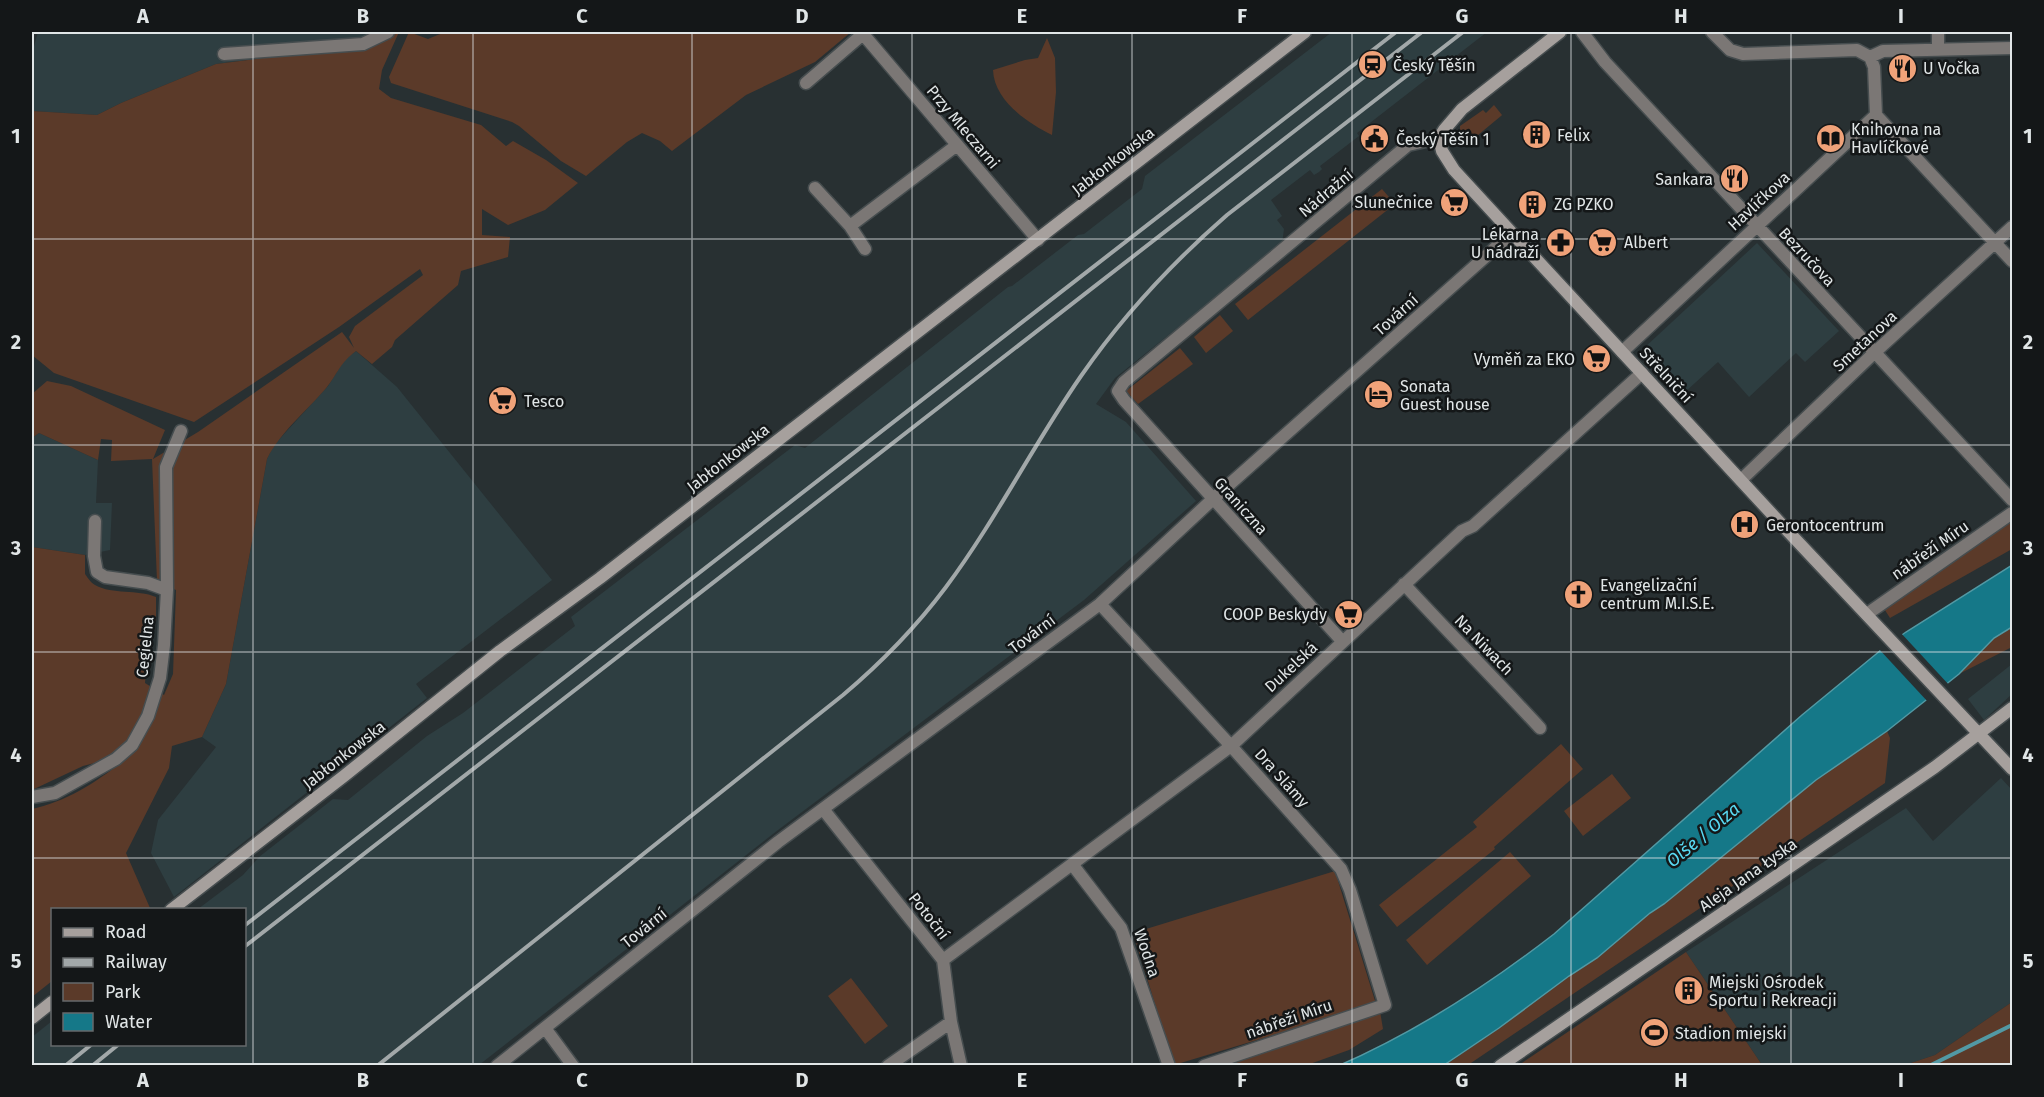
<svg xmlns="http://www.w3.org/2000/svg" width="2044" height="1097" viewBox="0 0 2044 1097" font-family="'Fira Sans',sans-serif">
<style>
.built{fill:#2e3e41}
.green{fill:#5b3a29}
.water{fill:#157888;stroke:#5299a4;stroke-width:1.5}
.pier{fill:#283032}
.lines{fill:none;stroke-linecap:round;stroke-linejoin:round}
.stream{stroke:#5299a4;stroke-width:4}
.street-casing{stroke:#464d4f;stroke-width:15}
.secondary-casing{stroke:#464d4f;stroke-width:15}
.street{stroke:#7b7775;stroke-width:12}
.secondary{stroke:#a6a09d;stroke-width:12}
.rail{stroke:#a2a8a9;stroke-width:4}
.grid{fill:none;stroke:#e1e6e7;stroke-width:1.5;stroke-opacity:0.55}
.labels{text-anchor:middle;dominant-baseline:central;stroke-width:5;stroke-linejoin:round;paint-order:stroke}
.poi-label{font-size:16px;fill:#e1e6e7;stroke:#141718;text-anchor:start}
.street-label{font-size:16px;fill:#e1e6e7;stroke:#141718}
.water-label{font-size:18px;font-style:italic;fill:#59daf3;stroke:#141718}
.neatline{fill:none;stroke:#e1e6e7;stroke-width:2}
.grid-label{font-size:20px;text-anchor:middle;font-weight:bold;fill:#e1e6e7}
</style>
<rect width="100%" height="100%" fill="#283032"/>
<!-- built -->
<path class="built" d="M 38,32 L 385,32 L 380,43 L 216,64 L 121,103 L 97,115 L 32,111 L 32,53 Z
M 1332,32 L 1487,32 L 1357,133 L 1359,136 L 1320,166 L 1322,169 L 1319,172 L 1314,175 L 1310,170 L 1271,200 L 1282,216 L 1277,220 L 1284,229 L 1282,244 L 1115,378 L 1096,404 L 1126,422 L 1196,501 L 1084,600 L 778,830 L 479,1065 L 32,1065 L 32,1037 L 52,1021 L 52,1044 L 244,1044 L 244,910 L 198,909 L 243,875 L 259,857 L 333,799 L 348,800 L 427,736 L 463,713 L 575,626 L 571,617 L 795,445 L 805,448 L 1008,287 L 1012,286 L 1078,235 L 1084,234 L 1142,189 L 1145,176 Z
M 1757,243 L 1839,331 L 1805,362 L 1796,353 L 1749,397 L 1718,362 L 1684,393 L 1643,349 Z
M 356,351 L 397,387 L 552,580 L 416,684 L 427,698 L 174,897 L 151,853 L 158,820 L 216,747 L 202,737 L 226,684 L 267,459 L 274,445 L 328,386 L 345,359 Z
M 39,433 L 98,460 L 96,503 L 112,503 L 110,550 L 85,555 L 32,547 L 32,438 Z
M 2012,664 L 2012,694 L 1984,720 L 1968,699 Z
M 2001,778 L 2012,790 L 2012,1002 L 1935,1055 L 1905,1065 L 1762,1065 L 1686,952 L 1906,808 L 1933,841 Z"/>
<!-- green -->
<path class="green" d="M 395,32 L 399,32 L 382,70 L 379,89 L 391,98 L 481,125 L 506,146 L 513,141 L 546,160 L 578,183 L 545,210 L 508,225 L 482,209 L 482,235 L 510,237 L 508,257 L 461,271 L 458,285 L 395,340 L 392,347 L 372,364 L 356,351 C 340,363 338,373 327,387 C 307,411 281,431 267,459 L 226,684 L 202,737 L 172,746 L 169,768 L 126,853 L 150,908 L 52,910 L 52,981 L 32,997 L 32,809 C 70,801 104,777 133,753 L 83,766 L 32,790 L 32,547 L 85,555 L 85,574 C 88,578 91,583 95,585 C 113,595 137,589 156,597 L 156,620 L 149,631 L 145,683 L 164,695 L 173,674 L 176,590 L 157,581 L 152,459 L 111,461 L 112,440 L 101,439 L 98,460 L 39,433 L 32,438 L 32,394 L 47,381 L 71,386 L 165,430 L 153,459 L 198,432 L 342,332 L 354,348 L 349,337 L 355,326 L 423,275 L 420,269 L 339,327 L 194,422 L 54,373 L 32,355 L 32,111 L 97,115 L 121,103 L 216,64 L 380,43 Z
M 409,32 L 428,39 L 445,32 L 851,32 L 815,62 L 746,95 L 672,151 L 660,141 L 642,133 L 627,142 L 586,176 L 561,161 L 519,126 L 512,122 L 391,83 L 389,77 Z
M 1047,38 L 1055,58 L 1056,92 L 1052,135 C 1027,123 994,100 993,70 L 1025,60 L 1038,58 Z
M 1494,105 L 1502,115 L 1501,116 L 1466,145 C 1460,139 1460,135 1460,126 L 1483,110 L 1486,113 Z
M 1382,189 L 1395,204 L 1248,320 L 1235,304 Z
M 1220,315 L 1233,331 L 1206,353 L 1194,337 Z
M 1180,348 L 1193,364 L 1138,404 L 1126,391 Z
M 2012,517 L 2012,549 L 1890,618 L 1883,607 Z
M 2012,627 L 2012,647 L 1959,674 L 1994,638 Z
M 1887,731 L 1890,738 L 1885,783 L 1468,1065 L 1444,1066 L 1499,1028 L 1569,976 L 1597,958 L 1650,913 L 1664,904 L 1816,780 Z
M 1561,744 L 1583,769 L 1494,847 L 1495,849 L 1397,927 L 1379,905 L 1477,827 L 1473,822 Z
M 1612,774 L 1631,798 L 1583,836 L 1564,811 Z
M 1510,852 L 1531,876 L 1427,965 L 1406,940 Z
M 1335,871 L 1376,1004 L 1174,1065 L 1133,933 Z
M 1686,952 L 1762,1065 L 1519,1065 Z
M 851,978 L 888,1026 L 865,1044 L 828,996 Z
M 2012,1002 L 2012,1065 L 1905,1065 L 1935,1055 Z
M 1380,1011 L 1383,1029 L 1349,1050 L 1307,1065 L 1216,1066 Z"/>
<!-- water -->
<path class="water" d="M 2012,565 L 2012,627 L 1994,638 L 1959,674 L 1887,731 L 1816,780 L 1664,904 L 1650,913 L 1597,958 L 1569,976 L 1499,1028 L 1444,1065 L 1338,1066 C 1416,1032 1487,986 1554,934 L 1802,715 L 1881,650 L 1906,632 Z"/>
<!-- pier -->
<path class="pier" d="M 1900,632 L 1950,686 L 1928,702 L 1878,648 Z"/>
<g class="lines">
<!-- stream -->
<path class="stream" d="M 1929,1066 L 2012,1025"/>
<defs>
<path id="street" d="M 1582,32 L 1605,62 L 2012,500
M 1712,32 L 1730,50 L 1743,54 L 1857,50 L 1870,57
M 1938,32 L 1938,48
M 224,54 L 363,44 L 388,32
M 1870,57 L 1883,51 L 2012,48
M 806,83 L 863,34 L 1038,240
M 1876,115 L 2012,261
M 815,188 L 850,226 L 865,249
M 850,226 L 957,145
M 1622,352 L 1876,115 L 1874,67 L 1870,57
M 1741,480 L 1874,353 L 2012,227
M 95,521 L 94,556 L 97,572 L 105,577 L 148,583 L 167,590
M 1404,584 C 1449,633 1495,679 1540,728
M 1100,604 L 1231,746 L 1341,869 L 1350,890 L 1385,1005 L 1204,1066
M 1867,614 L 2012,513
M 1342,641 L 1124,400 L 1118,391 L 1124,382 L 1408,145 L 1439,138
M 32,797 L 55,793 L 116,759 L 132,745 L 148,716 L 160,678 L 164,645 L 167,590 L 166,467 L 181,431
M 823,809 L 943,960 L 951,1022 L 961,1066
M 1072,864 L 1121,928 L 1169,1066
M 943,960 L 1231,746 L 1462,531 L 1473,526 L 1642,373
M 545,1028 L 573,1066
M 497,1066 L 778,842 L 1100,604 L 1213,499 L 1512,233
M 888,1066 L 951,1022"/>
<path id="secondary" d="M 1560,32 L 1462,109 L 1444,130 L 1439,138 L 1442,151 L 1454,170 L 1512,233 L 1783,526 L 2012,769
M 171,910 L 344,776 L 500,651 L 600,578 L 1305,32
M 32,1018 L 52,1002
M 1500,1066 L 1935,767 L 2012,708"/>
</defs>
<!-- street casing -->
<use href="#street" class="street-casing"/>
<!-- secondary casing -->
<use href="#secondary" class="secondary-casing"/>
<!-- street -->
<use href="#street" class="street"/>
<!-- secondary -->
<use href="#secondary" class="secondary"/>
<!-- rail -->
<path class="rail" d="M 244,926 L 1396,32
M 244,947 L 1422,32
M 65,1066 L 92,1044
M 92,1066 L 119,1044
M 377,1066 L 843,695 C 881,663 916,627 946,587 C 996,520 1033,445 1081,376 C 1122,317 1173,262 1227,215 L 1463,32"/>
</g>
<!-- grid -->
<path class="grid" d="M 253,32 L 253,1066M 473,32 L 473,1066M 692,32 L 692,1066M 912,32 L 912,1066M 1132,32 L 1132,1066M 1352,32 L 1352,1066M 1571,32 L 1571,1066M 1791,32 L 1791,1066M 32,239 L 2012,239M 32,445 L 2012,445M 32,652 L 2012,652M 32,858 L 2012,858"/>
<!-- icons -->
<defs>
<symbol id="station-disc" viewBox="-11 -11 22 22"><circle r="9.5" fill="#f0a279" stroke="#141718"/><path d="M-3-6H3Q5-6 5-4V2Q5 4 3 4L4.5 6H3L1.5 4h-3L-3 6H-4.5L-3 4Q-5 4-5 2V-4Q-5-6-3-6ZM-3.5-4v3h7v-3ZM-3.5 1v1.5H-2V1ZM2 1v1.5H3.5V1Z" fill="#111"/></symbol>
<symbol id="restaurant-disc" viewBox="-11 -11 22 22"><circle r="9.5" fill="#f0a279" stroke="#141718"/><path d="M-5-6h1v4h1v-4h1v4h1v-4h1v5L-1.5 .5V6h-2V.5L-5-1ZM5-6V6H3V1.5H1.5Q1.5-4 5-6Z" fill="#111"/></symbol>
<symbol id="building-disc" viewBox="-11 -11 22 22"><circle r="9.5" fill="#f0a279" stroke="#141718"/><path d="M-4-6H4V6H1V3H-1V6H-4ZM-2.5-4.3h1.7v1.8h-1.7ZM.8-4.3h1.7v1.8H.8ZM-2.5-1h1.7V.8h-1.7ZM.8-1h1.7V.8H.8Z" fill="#111"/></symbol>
<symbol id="library-disc" viewBox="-11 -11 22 22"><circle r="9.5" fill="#f0a279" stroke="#141718"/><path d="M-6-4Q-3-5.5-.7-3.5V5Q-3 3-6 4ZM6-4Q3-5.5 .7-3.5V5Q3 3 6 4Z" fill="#111"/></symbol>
<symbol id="civic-disc" viewBox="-11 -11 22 22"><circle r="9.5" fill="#f0a279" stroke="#141718"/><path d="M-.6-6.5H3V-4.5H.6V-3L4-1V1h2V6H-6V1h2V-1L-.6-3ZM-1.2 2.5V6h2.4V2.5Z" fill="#111"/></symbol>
<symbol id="supermarket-disc" viewBox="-11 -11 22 22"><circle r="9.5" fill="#f0a279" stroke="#141718"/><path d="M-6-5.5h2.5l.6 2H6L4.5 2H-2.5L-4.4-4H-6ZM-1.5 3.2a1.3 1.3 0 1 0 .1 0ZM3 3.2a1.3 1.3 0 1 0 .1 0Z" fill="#111"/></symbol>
<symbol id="pharmacy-disc" viewBox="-11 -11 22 22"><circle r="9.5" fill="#f0a279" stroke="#141718"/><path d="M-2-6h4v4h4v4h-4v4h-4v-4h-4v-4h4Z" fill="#111"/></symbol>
<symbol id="hotel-disc" viewBox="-11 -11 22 22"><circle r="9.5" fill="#f0a279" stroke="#141718"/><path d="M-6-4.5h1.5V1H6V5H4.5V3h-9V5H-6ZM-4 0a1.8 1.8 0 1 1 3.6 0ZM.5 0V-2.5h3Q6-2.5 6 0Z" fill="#111"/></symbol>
<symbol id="hospital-disc" viewBox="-11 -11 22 22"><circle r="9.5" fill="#f0a279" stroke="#141718"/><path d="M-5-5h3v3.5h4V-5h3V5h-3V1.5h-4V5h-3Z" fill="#111"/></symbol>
<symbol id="church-disc" viewBox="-11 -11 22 22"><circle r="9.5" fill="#f0a279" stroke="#141718"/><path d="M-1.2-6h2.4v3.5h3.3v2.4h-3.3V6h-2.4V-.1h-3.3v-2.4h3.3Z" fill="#111"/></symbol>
<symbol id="stadium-disc" viewBox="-11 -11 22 22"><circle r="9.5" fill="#f0a279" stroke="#141718"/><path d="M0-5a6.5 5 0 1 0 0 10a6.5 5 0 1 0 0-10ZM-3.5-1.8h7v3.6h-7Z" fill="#111"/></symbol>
</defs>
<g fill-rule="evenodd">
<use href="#station-disc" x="1356" y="48" width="33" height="33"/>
<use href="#restaurant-disc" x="1886" y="52" width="33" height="33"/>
<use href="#building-disc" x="1520" y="118" width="33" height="33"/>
<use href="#library-disc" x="1814" y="122" width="33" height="33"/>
<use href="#civic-disc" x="1358" y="122" width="33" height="33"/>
<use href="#restaurant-disc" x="1718" y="162" width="33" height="33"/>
<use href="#supermarket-disc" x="1438" y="186" width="33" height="33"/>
<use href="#building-disc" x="1516" y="188" width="33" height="33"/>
<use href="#supermarket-disc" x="1586" y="226" width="33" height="33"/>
<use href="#pharmacy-disc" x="1544" y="226" width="33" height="33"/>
<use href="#supermarket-disc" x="1580" y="342" width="33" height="33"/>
<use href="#hotel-disc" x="1362" y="378" width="33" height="33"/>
<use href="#supermarket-disc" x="486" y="384" width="33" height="33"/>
<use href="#hospital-disc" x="1728" y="508" width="33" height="33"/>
<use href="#church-disc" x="1562" y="578" width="33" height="33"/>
<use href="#supermarket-disc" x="1332" y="598" width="33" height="33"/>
<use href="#building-disc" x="1672" y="974" width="33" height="33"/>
<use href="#stadium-disc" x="1638" y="1016" width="33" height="33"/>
</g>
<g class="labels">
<!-- poi labels -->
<g class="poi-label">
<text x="1393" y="65">Český Těšín</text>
<text x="1923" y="68">U Vočka</text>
<text x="1851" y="129">Knihovna na<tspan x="1851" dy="18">Havlíčkové</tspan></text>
<text x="1557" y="135">Felix</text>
<text x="1396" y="139">Český Těšín 1</text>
<text x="1713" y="179" text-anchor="end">Sankara</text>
<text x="1433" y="202" text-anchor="end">Slunečnice</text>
<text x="1554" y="204">ZG PZKO</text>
<text x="1539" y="234" text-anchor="end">Lékarna<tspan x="1539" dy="18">U nádraží</tspan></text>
<text x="1624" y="242">Albert</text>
<text x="1575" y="359" text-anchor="end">Vyměň za EKO</text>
<text x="1400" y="386">Sonata<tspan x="1400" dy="18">Guest house</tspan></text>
<text x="524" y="401">Tesco</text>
<text x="1766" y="525">Gerontocentrum</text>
<text x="1600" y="585">Evangelizační<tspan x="1600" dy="18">centrum M.I.S.E.</tspan></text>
<text x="1327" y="614" text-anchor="end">COOP Beskydy</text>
<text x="1709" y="982">Miejski Ośrodek<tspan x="1709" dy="18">Sportu i Rekreacji</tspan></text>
<text x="1675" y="1033">Stadion miejski</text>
</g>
<!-- street labels -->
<g class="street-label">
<text transform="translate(963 127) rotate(50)">Przy Mleczarni</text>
<text transform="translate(1113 161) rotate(-38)">Jabłonkowska</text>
<text transform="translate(1326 193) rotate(-40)">Nádražní</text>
<text transform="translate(1759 201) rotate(-43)">Havlíčkova</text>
<text transform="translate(1807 257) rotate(47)">Bezručova</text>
<text transform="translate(1396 315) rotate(-42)">Tovární</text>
<text transform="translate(1865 341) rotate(-43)">Smetanova</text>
<text transform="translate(1666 375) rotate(47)">Střelniční</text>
<text transform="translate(728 458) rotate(-38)">Jabłonkowska</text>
<text transform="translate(1241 506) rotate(48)">Graniczna</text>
<text transform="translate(1930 550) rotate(-35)">nábřeží Míru</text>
<text transform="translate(1032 634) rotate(-37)">Tovární</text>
<text transform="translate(1484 645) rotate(46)">Na Niwach</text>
<text transform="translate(145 647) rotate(-84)">Cegielna</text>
<text transform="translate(1291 667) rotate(-43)">Dukelská</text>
<text transform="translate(344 755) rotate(-38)">Jabłonkowska</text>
<text transform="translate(1282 778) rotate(48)">Dra Slámy</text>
<text transform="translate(1748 875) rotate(-35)">Aleja Jana Łyska</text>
<text transform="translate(929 916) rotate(52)">Potoční</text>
<text transform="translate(644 928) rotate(-39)">Tovární</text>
<text transform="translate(1147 953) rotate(71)">Wodna</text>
<text transform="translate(1289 1019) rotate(-19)">nábřeží Míru</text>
</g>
<!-- water labels -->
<g class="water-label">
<text transform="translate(1703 835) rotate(-40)">Olše / Olza</text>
</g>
</g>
<!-- border -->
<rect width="2044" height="1097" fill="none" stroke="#141718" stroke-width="66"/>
<!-- legend -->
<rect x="51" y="908" width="195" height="138" fill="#141718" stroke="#666a6b" stroke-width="1.5"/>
<rect x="63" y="928" width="30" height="9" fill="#a6a09d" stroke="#666a6b" stroke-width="1.5"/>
<text x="105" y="938" font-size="18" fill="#e1e6e7">Road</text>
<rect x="63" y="958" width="30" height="9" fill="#a2a8a9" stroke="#666a6b" stroke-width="1.5"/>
<text x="105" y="968" font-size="18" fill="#e1e6e7">Railway</text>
<rect x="63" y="983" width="30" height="18" fill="#5b3a29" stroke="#666a6b" stroke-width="1.5"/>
<text x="105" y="998" font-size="18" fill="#e1e6e7">Park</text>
<rect x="63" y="1013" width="30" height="18" fill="#157888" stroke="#666a6b" stroke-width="1.5"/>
<text x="105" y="1028" font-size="18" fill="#e1e6e7">Water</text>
<rect x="33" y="33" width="1978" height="1031" class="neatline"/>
<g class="grid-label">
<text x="143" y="23">A</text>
<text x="363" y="23">B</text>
<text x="582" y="23">C</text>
<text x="802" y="23">D</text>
<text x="1022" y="23">E</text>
<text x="1242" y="23">F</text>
<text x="1462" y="23">G</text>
<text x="1681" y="23">H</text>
<text x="1901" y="23">I</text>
<text x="16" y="143">1</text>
<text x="2028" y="143">1</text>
<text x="16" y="349">2</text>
<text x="2028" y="349">2</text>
<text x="16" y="555">3</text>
<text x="2028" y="555">3</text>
<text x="16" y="762">4</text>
<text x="2028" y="762">4</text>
<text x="16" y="968">5</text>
<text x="2028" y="968">5</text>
<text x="143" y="1087">A</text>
<text x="363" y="1087">B</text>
<text x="582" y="1087">C</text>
<text x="802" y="1087">D</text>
<text x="1022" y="1087">E</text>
<text x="1242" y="1087">F</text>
<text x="1462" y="1087">G</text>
<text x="1681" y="1087">H</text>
<text x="1901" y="1087">I</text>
</g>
</svg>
